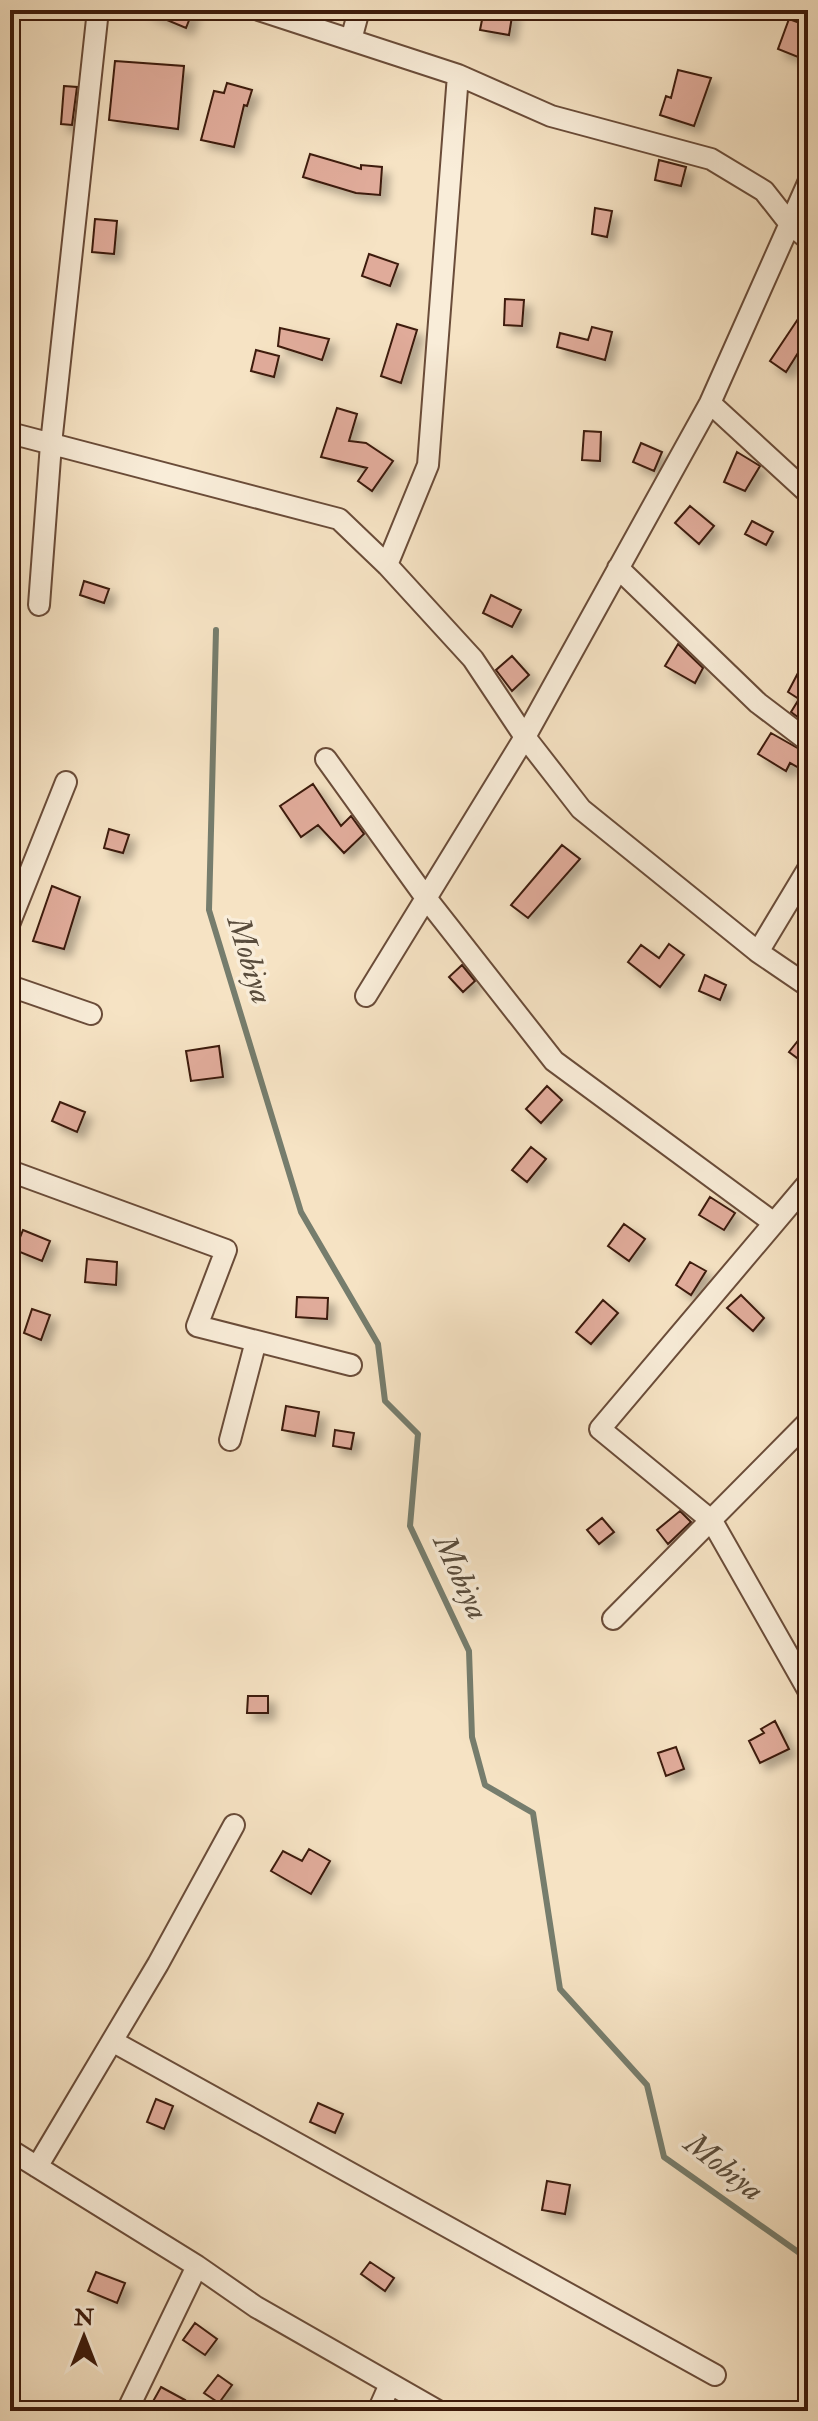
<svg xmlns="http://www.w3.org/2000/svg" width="818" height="2421" viewBox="0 0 818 2421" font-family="'IM FELL Double Pica',serif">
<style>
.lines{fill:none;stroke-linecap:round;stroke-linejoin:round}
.stream{stroke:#767d6d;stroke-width:6}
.building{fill:#e0ab9a;stroke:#3c1a0b;stroke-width:2;filter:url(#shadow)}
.street-casing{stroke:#6a4c39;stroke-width:24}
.street{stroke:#f9edd9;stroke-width:20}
.labels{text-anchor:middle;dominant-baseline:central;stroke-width:7;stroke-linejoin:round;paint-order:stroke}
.water-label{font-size:32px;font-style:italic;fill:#594c3c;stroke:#f9edd9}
</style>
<defs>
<filter id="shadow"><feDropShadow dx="7" dy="7" stdDeviation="4" flood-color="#0004"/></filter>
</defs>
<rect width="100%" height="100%" fill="#f6e3c4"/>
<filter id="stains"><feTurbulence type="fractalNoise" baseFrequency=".0025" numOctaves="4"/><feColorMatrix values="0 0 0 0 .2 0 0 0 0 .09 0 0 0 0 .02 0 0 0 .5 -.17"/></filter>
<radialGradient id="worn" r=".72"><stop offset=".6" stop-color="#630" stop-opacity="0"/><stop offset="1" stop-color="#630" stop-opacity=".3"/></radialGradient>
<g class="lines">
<!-- stream -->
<path class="stream" d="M 216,630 L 209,910 L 301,1212 L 378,1344 L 385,1401 L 418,1434 L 410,1526 L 469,1651 L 472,1737 L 485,1785 L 533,1813 L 560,1989 L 647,2085 L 664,2157 L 808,2259"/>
</g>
<!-- building -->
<path class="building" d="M 143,10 L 193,10 L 186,28 Z
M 484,10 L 513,10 L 509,35 L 480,30 Z
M 789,19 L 808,26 L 798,57 L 778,49 Z
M 115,61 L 184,66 L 178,129 L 109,120 Z
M 678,70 L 711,78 L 694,126 L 660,115 L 666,96 L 671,98 Z
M 227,83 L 252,90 L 247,106 L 244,105 L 234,147 L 201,140 L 214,91 L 224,93 Z
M 64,86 L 77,87 L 72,125 L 61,124 Z
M 310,154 L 361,169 L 361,165 L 382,167 L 380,195 L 356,193 L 303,177 Z
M 659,160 L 686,167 L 681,186 L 655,180 Z
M 595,208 L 612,211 L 607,237 L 592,234 Z
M 95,219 L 117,221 L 114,254 L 92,252 Z
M 369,254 L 398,264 L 390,286 L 362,276 Z
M 505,299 L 524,300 L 522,326 L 504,325 Z
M 808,304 L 808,337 L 786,372 L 770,361 Z
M 397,324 L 417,330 L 401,383 L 381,376 Z
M 592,327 L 612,332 L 605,360 L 557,347 L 560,333 L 588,340 Z
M 280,328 L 329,339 L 322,360 L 278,346 Z
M 256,350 L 279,356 L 274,377 L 251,371 Z
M 337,408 L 357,414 L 349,441 L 366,443 L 393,461 L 372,491 L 358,481 L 367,468 L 321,457 Z
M 584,431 L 601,432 L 600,461 L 582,460 Z
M 641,443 L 662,452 L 654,471 L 633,462 Z
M 737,452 L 760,466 L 745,491 L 724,482 Z
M 690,506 L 714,526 L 699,544 L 675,523 Z
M 752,521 L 773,532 L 766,545 L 745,534 Z
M 84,581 L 109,589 L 104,603 L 80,595 Z
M 491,595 L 521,610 L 512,627 L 483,613 Z
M 678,644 L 703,668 L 695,683 L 665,666 Z
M 808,654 L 808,723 L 807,724 L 791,712 L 799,699 L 788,692 Z
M 512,656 L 529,675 L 512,691 L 496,670 Z
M 771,733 L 808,754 L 808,773 L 790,763 L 786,771 L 758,754 Z
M 313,784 L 341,826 L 351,816 L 364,834 L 344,853 L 318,825 L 301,837 L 280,806 Z
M 109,829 L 129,835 L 123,853 L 104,848 Z
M 562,845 L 580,859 L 528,918 L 511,905 Z
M 52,886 L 80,897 L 64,949 L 33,941 Z
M 669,944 L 684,955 L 660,987 L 628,962 L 641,945 L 659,958 Z
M 462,965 L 475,981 L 463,992 L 449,977 Z
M 705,975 L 726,985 L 720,1000 L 699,991 Z
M 808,1028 L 808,1066 L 789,1052 Z
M 219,1046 L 223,1077 L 191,1081 L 186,1051 Z
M 547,1086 L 562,1100 L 541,1123 L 526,1109 Z
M 60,1102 L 85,1112 L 77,1132 L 52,1121 Z
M 531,1147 L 546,1159 L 527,1182 L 512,1170 Z
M 710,1197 L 735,1213 L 724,1230 L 699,1215 Z
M 624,1224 L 645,1239 L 629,1261 L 608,1246 Z
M 23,1230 L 50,1241 L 42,1261 L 15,1250 Z
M 87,1259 L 117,1262 L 116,1285 L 85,1282 Z
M 690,1262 L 706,1271 L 691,1295 L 676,1285 Z
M 741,1295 L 764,1318 L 753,1331 L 727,1308 Z
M 297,1297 L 328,1298 L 327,1319 L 296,1317 Z
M 603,1300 L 618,1313 L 591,1344 L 576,1332 Z
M 32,1309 L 50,1315 L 41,1340 L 24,1333 Z
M 286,1406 L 319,1412 L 315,1436 L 282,1430 Z
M 335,1430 L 354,1433 L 351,1449 L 333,1446 Z
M 680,1511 L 691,1522 L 668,1544 L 657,1530 Z
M 602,1518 L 614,1532 L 599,1544 L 587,1530 Z
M 248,1696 L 268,1696 L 268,1713 L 247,1713 Z
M 775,1721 L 789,1749 L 760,1763 L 749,1741 L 764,1733 L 761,1729 Z
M 676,1747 L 684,1769 L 666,1776 L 658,1753 Z
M 309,1849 L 330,1861 L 311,1894 L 271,1871 L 283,1851 L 302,1861 Z
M 156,2099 L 173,2106 L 164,2129 L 147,2122 Z
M 318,2103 L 343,2114 L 335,2133 L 310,2122 Z
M 547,2181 L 570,2185 L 565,2214 L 542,2210 Z
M 370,2262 L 394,2278 L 385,2291 L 361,2274 Z
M 96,2272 L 125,2283 L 117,2303 L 88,2291 Z
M 195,2323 L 217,2339 L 205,2355 L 183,2340 Z
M 218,2375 L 232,2385 L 219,2403 L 204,2393 Z
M 161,2387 L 185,2400 L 179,2411 L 162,2411 L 151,2405 Z"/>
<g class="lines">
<defs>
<path id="street" d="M 259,10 L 458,75 L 551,116 L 711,159 L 764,191 L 790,224 L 808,239
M 351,40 L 359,10
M 710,403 L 808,493
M 10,433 L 339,519 L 387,565 L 473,659 L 525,737 L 581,809 L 758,952 L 808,986
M 387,565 L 428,465 L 458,75
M 618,568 L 758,703 L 808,741
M 39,605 L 51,444 L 98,10
M 326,759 L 426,898 L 554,1061 L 774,1223
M 10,922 L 66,782
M 758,952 L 808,869
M 10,986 L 91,1014
M 366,996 L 525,737 L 710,403 L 808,183
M 10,1171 L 226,1250 L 197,1326 L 351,1365
M 808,1183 L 600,1429 L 712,1521 L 808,1690
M 230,1440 L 256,1341
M 613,1619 L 808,1422
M 112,2041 L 715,2375
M 10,2150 L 197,2266 L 256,2307 L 438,2411
M 37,2167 L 158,1964 L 234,1825
M 127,2411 L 197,2266
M 378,2411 L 390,2384"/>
</defs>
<!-- street casing -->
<use href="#street" class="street-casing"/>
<!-- street -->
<use href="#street" class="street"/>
</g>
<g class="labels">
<!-- water labels -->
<g class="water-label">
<text transform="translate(250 960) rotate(73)">Mobiya</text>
<text transform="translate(461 1577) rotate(65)">Mobiya</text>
<text transform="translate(724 2167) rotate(38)">Mobiya</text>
</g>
</g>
<!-- margin -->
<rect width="818" height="2421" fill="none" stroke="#f6e3c4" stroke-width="40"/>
<rect x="12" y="12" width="794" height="2397" fill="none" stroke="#3c1a0b" stroke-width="4"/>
<rect x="20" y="20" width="778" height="2381" fill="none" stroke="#3c1a0b" stroke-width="2"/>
<!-- north arrow -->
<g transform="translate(84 2337)" stroke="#f9edd9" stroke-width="6" paint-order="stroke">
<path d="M0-6L14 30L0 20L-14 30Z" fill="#3c1a0b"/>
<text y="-12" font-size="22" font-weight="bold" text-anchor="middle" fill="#3c1a0b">N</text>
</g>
<rect width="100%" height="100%" filter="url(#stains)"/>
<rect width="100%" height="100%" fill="url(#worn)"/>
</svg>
